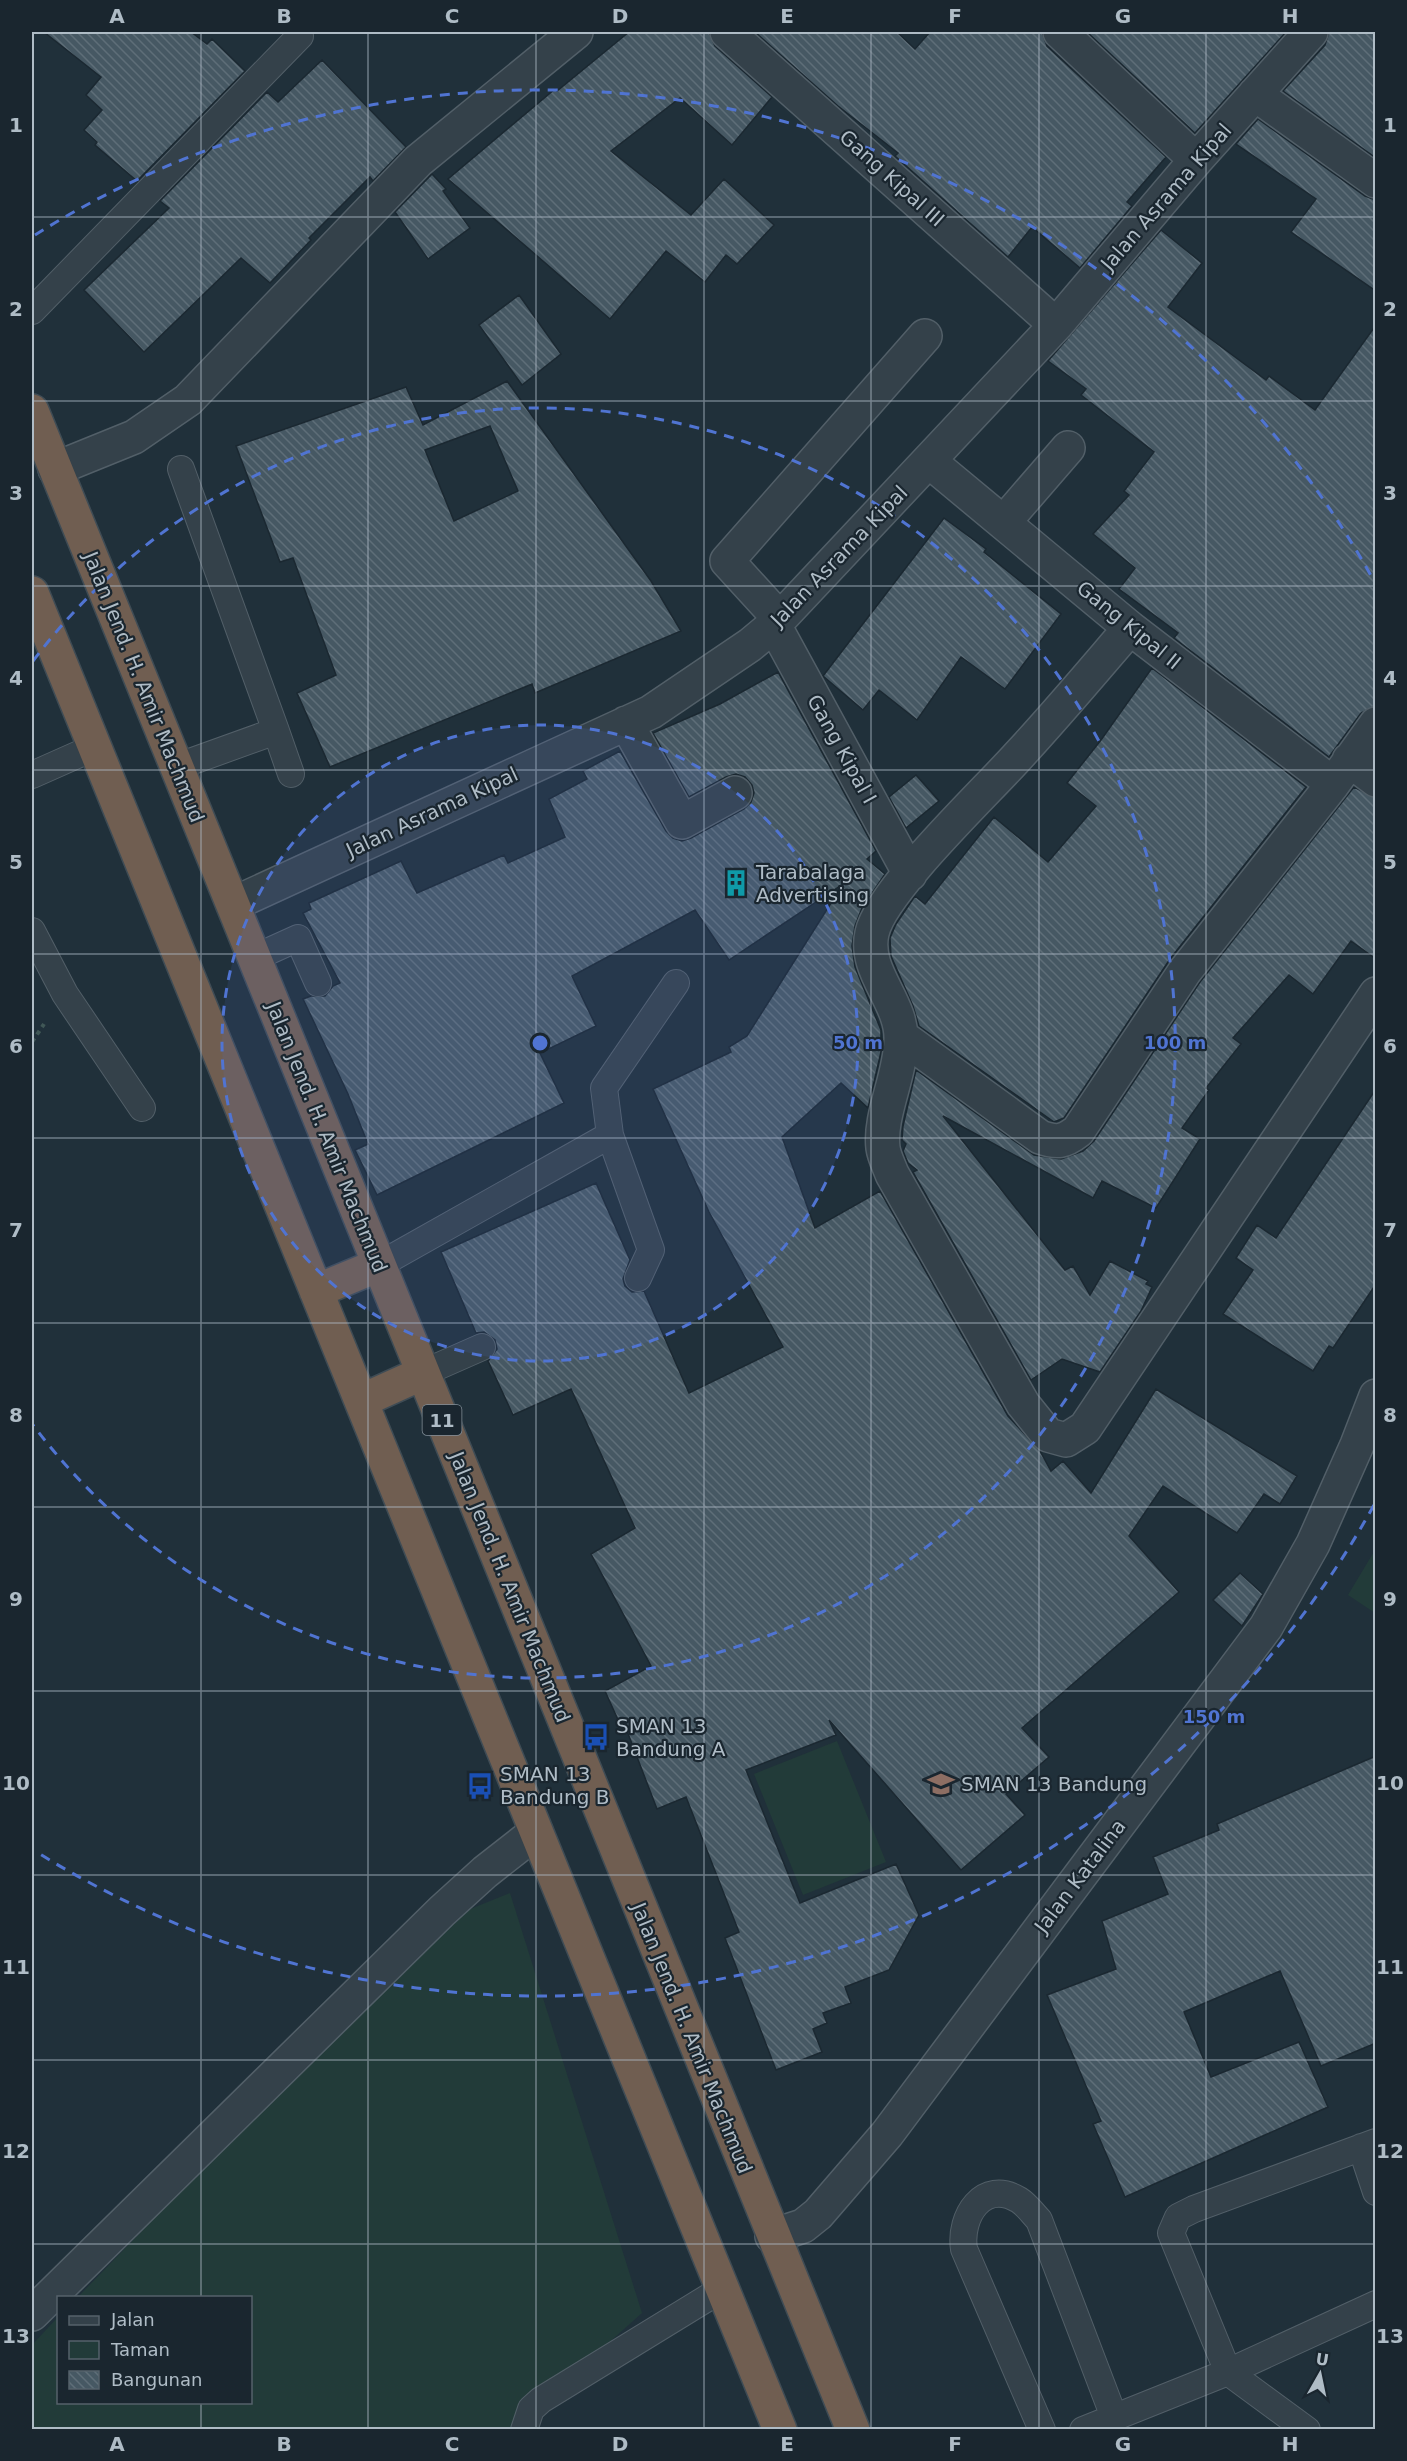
<svg xmlns="http://www.w3.org/2000/svg" width="1407" height="2461" viewBox="0 0 1407 2461" font-family="'DejaVu Sans',sans-serif">
<style>
.green{fill:#223b39}
.building{fill:url(#building-back-hatch);stroke:#1b2831;stroke-width:1.5;fill-rule:evenodd}
.lines{fill:none;stroke-linecap:round;stroke-linejoin:round}
.lane-casing{stroke:#525f68;stroke-width:28}
.street-casing{stroke:#525f68;stroke-width:36}
.highway-casing{stroke:#3f4c55;stroke-width:36}
.path{stroke:#405756;stroke-width:4;stroke-dasharray:4.5 4.5;stroke-linecap:butt}
.lane{stroke:#34414a;stroke-width:26}
.street{stroke:#34414a;stroke-width:33}
.highway{stroke:#705e51;stroke-width:33}
.grid{fill:none;stroke:#afbcc6;stroke-width:1.5;stroke-opacity:0.55}
.ring{fill:none;stroke:#5074d2;stroke-width:3;stroke-dasharray:10 8}
.labels{text-anchor:middle;dominant-baseline:central;stroke-width:4.5;stroke-linejoin:round;paint-order:stroke}
.shield{fill:#1a262f;stroke:#828f99;stroke-width:1.5}
.shield-label{font-size:18px;font-weight:bold;fill:#afbcc6}
.street-label{font-size:20px;fill:#afbcc6;stroke:#1a262f}
.poi-label{font-size:20px;fill:#afbcc6;stroke:#1a262f;text-anchor:start}
.centre{fill:#5074d2;stroke:#1a262f;stroke-width:3}
.ring-label{font-size:18px;text-anchor:middle;font-weight:bold;fill:#5074d2;stroke:#1a262f;stroke-width:4.5;stroke-linejoin:round;paint-order:stroke}
.neatline{fill:none;stroke:#afbcc6;stroke-width:2}
.grid-label{font-size:20px;text-anchor:middle;font-weight:bold;fill:#afbcc6}
</style>
<defs>
<pattern id="building-back-hatch" width="6" height="6" patternUnits="userSpaceOnUse" patternTransform="scale(1.5)"><rect width="6" height="6" fill="#465863"/><path d="M-1 5l2 2M0 0l6 6M5-1l2 2" fill="none" stroke="#5e6e78"/></pattern>
</defs>
<rect width="100%" height="100%" fill="#20303a"/>
<!-- green -->
<path class="green" d="M 1375,1550 L 1375,1613 L 1348,1595 Z
M 837,1741 L 886,1862 L 803,1895 L 754,1774 Z
M 510,1893 L 642,2313 L 512,2429 L 32,2429 L 32,2345 L 58,2317 L 58,2402 L 250,2402 L 250,2298 L 78,2297 L 443,1920 Z"/>
<!-- building -->
<path class="building" d="M 44,32 L 191,32 L 207,44 L 212,39 L 245,71 L 137,181 L 95,145 L 97,142 L 84,130 L 102,110 L 86,95 L 101,77 Z
M 629,32 L 709,32 L 715,46 L 772,97 L 732,145 L 680,98 L 611,151 L 691,215 L 724,179 L 774,225 L 737,264 L 726,255 L 705,282 L 666,251 L 610,319 L 448,179 L 555,89 L 557,91 Z
M 755,32 L 897,32 L 915,49 L 930,32 L 1042,32 L 1047,46 L 1166,157 L 1127,202 L 1132,206 L 1080,268 L 1032,227 L 1008,257 L 895,156 L 898,153 L 838,106 Z
M 1087,32 L 1286,32 L 1195,133 Z
M 1329,32 L 1376,32 L 1376,158 L 1283,91 L 1325,45 Z
M 322,60 L 406,147 L 373,181 L 370,177 L 309,238 L 311,240 L 270,283 L 241,258 L 144,352 L 84,290 L 169,208 L 160,201 L 267,92 L 278,102 Z
M 1258,119 L 1365,196 L 1376,200 L 1376,291 L 1291,232 L 1316,199 L 1236,144 Z
M 432,174 L 446,189 L 443,191 L 470,228 L 428,259 L 395,212 Z
M 1161,230 L 1202,263 L 1168,307 L 1266,380 L 1269,376 L 1315,410 L 1376,325 L 1376,706 L 1361,713 L 1329,757 L 1174,638 L 1178,633 L 1119,589 L 1135,568 L 1093,534 L 1129,495 L 1124,491 L 1154,452 L 1081,395 L 1086,389 L 1048,361 Z
M 519,295 L 561,354 L 522,385 L 479,325 Z
M 507,381 L 651,581 L 681,631 L 535,693 L 532,684 L 330,767 L 297,693 L 336,675 L 293,558 L 280,562 L 236,446 L 406,387 L 423,425 ZM 490,426 L 518,491 L 454,521 L 425,450 Z
M 944,518 L 986,549 L 984,552 L 1061,614 L 1005,689 L 961,657 L 917,720 L 879,690 L 863,710 L 823,676 Z
M 1152,668 L 1306,787 L 1170,959 L 1064,1118 L 1054,1122 L 919,1026 L 913,1006 L 891,956 L 890,938 L 896,924 L 915,896 L 925,904 L 994,817 L 1048,862 L 1096,806 L 1067,783 L 1101,740 Z
M 778,672 L 876,851 L 867,859 L 885,874 L 862,908 L 855,926 L 852,946 L 855,967 L 881,1030 L 881,1052 L 868,1108 L 841,1083 L 782,1137 L 815,1228 L 880,1191 L 1008,1416 L 1040,1451 L 1051,1471 L 1063,1461 L 1091,1493 L 1156,1389 L 1297,1476 L 1280,1504 L 1264,1494 L 1237,1533 L 1163,1486 L 1129,1536 L 1179,1592 L 1022,1728 L 1049,1757 L 1006,1794 L 1025,1815 L 961,1870 L 829,1720 L 836,1735 L 746,1770 L 800,1903 L 896,1864 L 919,1915 L 889,1970 L 845,1987 L 851,2003 L 823,2013 L 827,2023 L 813,2029 L 822,2052 L 776,2070 L 725,1938 L 739,1932 L 686,1797 L 657,1809 L 627,1731 L 624,1733 L 605,1691 L 651,1666 L 591,1554 L 635,1528 L 571,1389 L 513,1415 L 488,1361 L 497,1349 L 495,1340 L 484,1332 L 476,1333 L 441,1252 L 596,1183 L 630,1260 L 623,1279 L 625,1286 L 632,1292 L 644,1291 L 689,1393 L 783,1347 L 709,1212 L 653,1089 L 731,1052 L 729,1047 L 747,1036 L 843,884 L 729,960 L 695,910 L 572,976 L 596,1026 L 540,1053 L 564,1103 L 377,1195 L 355,1150 L 368,1144 L 348,1094 L 303,999 L 311,996 L 325,996 L 333,986 L 340,983 L 303,913 L 311,909 L 309,903 L 401,861 L 417,893 L 504,855 L 508,863 L 565,837 L 549,799 L 587,779 L 583,771 L 620,751 L 666,831 L 673,838 L 682,841 L 691,838 L 744,809 L 751,802 L 754,793 L 752,785 L 745,777 L 736,774 L 726,777 L 689,797 L 653,733 L 720,704 Z
M 916,775 L 939,801 L 906,828 L 889,797 Z
M 1354,787 L 1376,798 L 1376,959 L 1351,941 L 1313,994 L 1289,975 L 1233,1038 L 1241,1044 L 1206,1088 L 1209,1090 L 1182,1128 L 1200,1139 L 1156,1208 L 1102,1181 L 1093,1198 L 943,1116 L 1065,1270 L 1073,1266 L 1090,1295 L 1110,1261 L 1148,1281 L 1146,1284 L 1152,1287 L 1141,1311 L 1100,1372 L 1062,1359 L 1031,1380 L 913,1172 L 917,1170 L 908,1163 L 903,1151 L 906,1144 L 902,1140 L 903,1126 L 916,1070 L 1034,1155 L 1061,1159 L 1083,1151 L 1094,1141 L 1200,982 Z
M 1376,1089 L 1376,1284 L 1333,1348 L 1329,1346 L 1313,1371 L 1223,1314 L 1253,1270 L 1236,1258 L 1257,1225 L 1276,1238 Z
M 1240,1573 L 1263,1594 L 1242,1626 L 1213,1600 Z
M 1376,1756 L 1376,2043 L 1321,2066 L 1280,1971 L 1184,2012 L 1211,2077 L 1299,2042 L 1328,2107 L 1125,2197 L 1093,2124 L 1101,2121 L 1047,1995 L 1116,1969 L 1102,1921 L 1168,1894 L 1153,1857 L 1219,1830 L 1217,1824 Z"/>
<g class="lines">
<defs>
<path id="lane" d="M 32,311 L 300,36
M 276,731 L 291,774
M 176,767 L 276,731 L 181,469
M 32,775 L 95,747
M 32,931 L 65,994 L 142,1108
M 254,958 L 298,938 L 318,983
M 379,1265 L 610,1135
M 638,1278 L 651,1250 L 610,1135 L 604,1088 L 676,983
M 423,1373 L 482,1347
M 1361,2147 L 1376,2192
M 524,2430 L 531,2409 L 541,2400 L 722,2289
M 1042,2430 L 964,2249 C 959,2217 983,2178 1019,2200 C 1027,2205 1033,2214 1039,2220 L 1114,2417
M 1083,2430 L 1228,2372 L 1376,2304
M 1307,2430 L 1228,2372 L 1171,2233 L 1178,2217 L 1194,2209 L 1376,2142"/>
<path id="street" d="M 727,32 L 1056,325
M 1060,32 L 1196,160
M 1255,94 L 1376,181
M 929,461 L 1130,628 L 1333,784
M 55,469 L 134,437 L 188,400 L 418,161 L 576,32
M 1004,522 L 1068,448
M 780,619 L 727,561 L 925,336
M 774,625 L 910,874
M 1130,628 C 1093,671 1057,714 1019,755 C 986,792 881,891 872,933 C 863,972 903,1002 901,1041 C 900,1077 879,1116 883,1148 C 884,1156 889,1166 892,1174 L 1023,1404 L 1048,1435 L 1066,1440 L 1085,1428 L 1376,994
M 626,723 L 682,822 L 735,793
M 1349,760 L 1376,780
M 233,904 L 651,712 L 750,645 L 774,625 L 1056,325 L 1196,160 L 1311,32
M 901,1036 L 1040,1137 C 1057,1143 1064,1142 1078,1131 L 1185,971 L 1333,784 L 1376,724
M 772,2236 L 803,2226 L 818,2214 L 887,2134 L 1266,1627 L 1313,1544 L 1357,1445 L 1376,1396
M 32,2314 L 442,1911 L 485,1872 L 536,1832"/>
<path id="highway" d="M 32,411 L 853,2430
M 32,593 L 780,2430
M 316,1291 L 379,1265
M 361,1401 L 423,1373"/>
</defs>
<!-- lane casing -->
<use href="#lane" class="lane-casing"/>
<!-- street casing -->
<use href="#street" class="street-casing"/>
<!-- highway casing -->
<use href="#highway" class="highway-casing"/>
<!-- path -->
<path class="path" d="M 32,1042 L 44,1024"/>
<!-- lane -->
<use href="#lane" class="lane"/>
<!-- street -->
<use href="#street" class="street"/>
<!-- highway -->
<use href="#highway" class="highway"/>
</g>
<!-- grid -->
<path class="grid" d="M 201,32 L 201,2298M 368,32 L 368,2430M 536,32 L 536,2430M 704,32 L 704,2430M 871,32 L 871,2430M 1039,32 L 1039,2430M 1206,32 L 1206,2430M 32,217 L 1376,217M 32,401 L 1376,401M 32,586 L 1376,586M 32,770 L 1376,770M 32,954 L 1376,954M 32,1138 L 1376,1138M 32,1323 L 1376,1323M 32,1507 L 1376,1507M 32,1691 L 1376,1691M 32,1875 L 1376,1875M 32,2060 L 1376,2060M 32,2244 L 1376,2244M 201,2402 L 201,2430"/>
<!-- distance rings -->
<circle cx="540" cy="1043" r="318" fill="#5074d2" fill-opacity=".12"/>
<g class="ring">
<circle cx="540" cy="1043" r="318"/>
<path d="M33 661A635 635 0 1 1 33 1425"/>
<path d="M1374 1505A953 953 0 0 1 35 1851M35 235A953 953 0 0 1 1374 581"/>
</g>
<!-- icons -->
<defs>
<symbol id="building-bare" viewBox="-9 -9 18 18"><path d="M-4-6H4V6H1V3H-1V6H-4ZM-2.5-4.3h1.7v1.8h-1.7ZM.8-4.3h1.7v1.8H.8ZM-2.5-1h1.7V.8h-1.7ZM.8-1h1.7V.8H.8Z" fill="#0f9aa8" stroke="#1a262f" stroke-width="2.5" paint-order="stroke"/></symbol>
<symbol id="bus-bare" viewBox="-9 -9 18 18"><path d="M-5-6H5V4H4V6H2V4H-2V6H-4V4H-5ZM-3.5-4V0h7V-4ZM-3.5 1.2v1.5H-2V1.2ZM2 1.2v1.5H3.5V1.2Z" fill="#1a4fb4" stroke="#1a262f" stroke-width="2.5" paint-order="stroke"/></symbol>
<symbol id="school-bare" viewBox="-9 -9 18 18"><path d="M0-5L7-2L0 1L-7-2ZM-4 1L0 2.5L4 1V4Q0 6-4 4Z" fill="#8d6e63" stroke="#1a262f" stroke-width="2.5" paint-order="stroke"/></symbol>
</defs>
<g fill-rule="evenodd">
<use href="#building-bare" x="717" y="864" width="38" height="38"/>
<use href="#bus-bare" x="577" y="1718" width="38" height="38"/>
<use href="#school-bare" x="922" y="1765" width="38" height="38"/>
<use href="#bus-bare" x="461" y="1767" width="38" height="38"/>
</g>
<g class="labels">
<!-- shield labels -->
<rect class="shield" x="422.5" y="1405" width="39" height="30" rx="4.5"/>
<g class="shield-label">
<text x="442" y="1420">11</text>
</g>
<!-- street labels -->
<g class="street-label">
<text transform="translate(892 178) rotate(42)">Gang Kipal III</text>
<text transform="translate(1166 197) rotate(-49)">Jalan Asrama Kipal</text>
<text transform="translate(839 556) rotate(-46)">Jalan Asrama Kipal</text>
<text transform="translate(1129 625) rotate(39)">Gang Kipal II</text>
<text transform="translate(144 687) rotate(68)">Jalan Jend. H. Amir Machmud</text>
<text transform="translate(842 749) rotate(61)">Gang Kipal I</text>
<text transform="translate(432 812) rotate(-25)">Jalan Asrama Kipal</text>
<text transform="translate(327 1137) rotate(68)">Jalan Jend. H. Amir Machmud</text>
<text transform="translate(510 1587) rotate(68)">Jalan Jend. H. Amir Machmud</text>
<text transform="translate(1080 1876) rotate(-53)">Jalan Katalina</text>
<text transform="translate(692 2038) rotate(68)">Jalan Jend. H. Amir Machmud</text>
</g>
<!-- poi labels -->
<g class="poi-label">
<text x="756" y="872">Tarabalaga<tspan x="756" dy="23">Advertising</tspan></text>
<text x="616" y="1726">SMAN 13<tspan x="616" dy="23">Bandung A</tspan></text>
<text x="500" y="1774">SMAN 13<tspan x="500" dy="23">Bandung B</tspan></text>
<text x="961" y="1784">SMAN 13 Bandung</text>
</g>
</g>
<circle cx="540" cy="1043" r="9" class="centre"/>
<g class="ring-label">
<text x="858" y="1049">50 m</text>
<text x="1175" y="1049">100 m</text>
<text x="1214" y="1723">150 m</text>
</g>
<!-- border -->
<rect width="1407" height="2461" fill="none" stroke="#1a262f" stroke-width="66"/>
<!-- legend -->
<rect x="57" y="2296" width="195" height="108" fill="#1a262f" stroke="#56626b" stroke-width="1.5"/>
<rect x="69" y="2316" width="30" height="9" fill="#34414a" stroke="#56626b" stroke-width="1.5"/>
<text x="111" y="2326" font-size="18" fill="#afbcc6">Jalan</text>
<rect x="69" y="2341" width="30" height="18" fill="#223b39" stroke="#56626b" stroke-width="1.5"/>
<text x="111" y="2356" font-size="18" fill="#afbcc6">Taman</text>
<rect x="69" y="2371" width="30" height="18" fill="url(#building-back-hatch)" stroke="#56626b" stroke-width="1.5"/>
<text x="111" y="2386" font-size="18" fill="#afbcc6">Bangunan</text>
<!-- north arrow -->
<g transform="translate(1320 2374) rotate(9)" stroke="#1a262f" stroke-width="4.5" paint-order="stroke">
<path d="M0-4.5L10 22L0 15L-10 22Z" fill="#afbcc6"/>
<text y="-9" font-size="16" font-weight="bold" text-anchor="middle" fill="#afbcc6">U</text>
</g>
<rect x="33" y="33" width="1341" height="2395" class="neatline"/>
<g class="grid-label">
<text x="117" y="23">A</text>
<text x="284" y="23">B</text>
<text x="452" y="23">C</text>
<text x="620" y="23">D</text>
<text x="787" y="23">E</text>
<text x="955" y="23">F</text>
<text x="1123" y="23">G</text>
<text x="1290" y="23">H</text>
<text x="16" y="132">1</text>
<text x="1390" y="132">1</text>
<text x="16" y="316">2</text>
<text x="1390" y="316">2</text>
<text x="16" y="500">3</text>
<text x="1390" y="500">3</text>
<text x="16" y="685">4</text>
<text x="1390" y="685">4</text>
<text x="16" y="869">5</text>
<text x="1390" y="869">5</text>
<text x="16" y="1053">6</text>
<text x="1390" y="1053">6</text>
<text x="16" y="1237">7</text>
<text x="1390" y="1237">7</text>
<text x="16" y="1422">8</text>
<text x="1390" y="1422">8</text>
<text x="16" y="1606">9</text>
<text x="1390" y="1606">9</text>
<text x="16" y="1790">10</text>
<text x="1390" y="1790">10</text>
<text x="16" y="1974">11</text>
<text x="1390" y="1974">11</text>
<text x="16" y="2158">12</text>
<text x="1390" y="2158">12</text>
<text x="16" y="2343">13</text>
<text x="1390" y="2343">13</text>
<text x="117" y="2451">A</text>
<text x="284" y="2451">B</text>
<text x="452" y="2451">C</text>
<text x="620" y="2451">D</text>
<text x="787" y="2451">E</text>
<text x="955" y="2451">F</text>
<text x="1123" y="2451">G</text>
<text x="1290" y="2451">H</text>
</g>
</svg>
